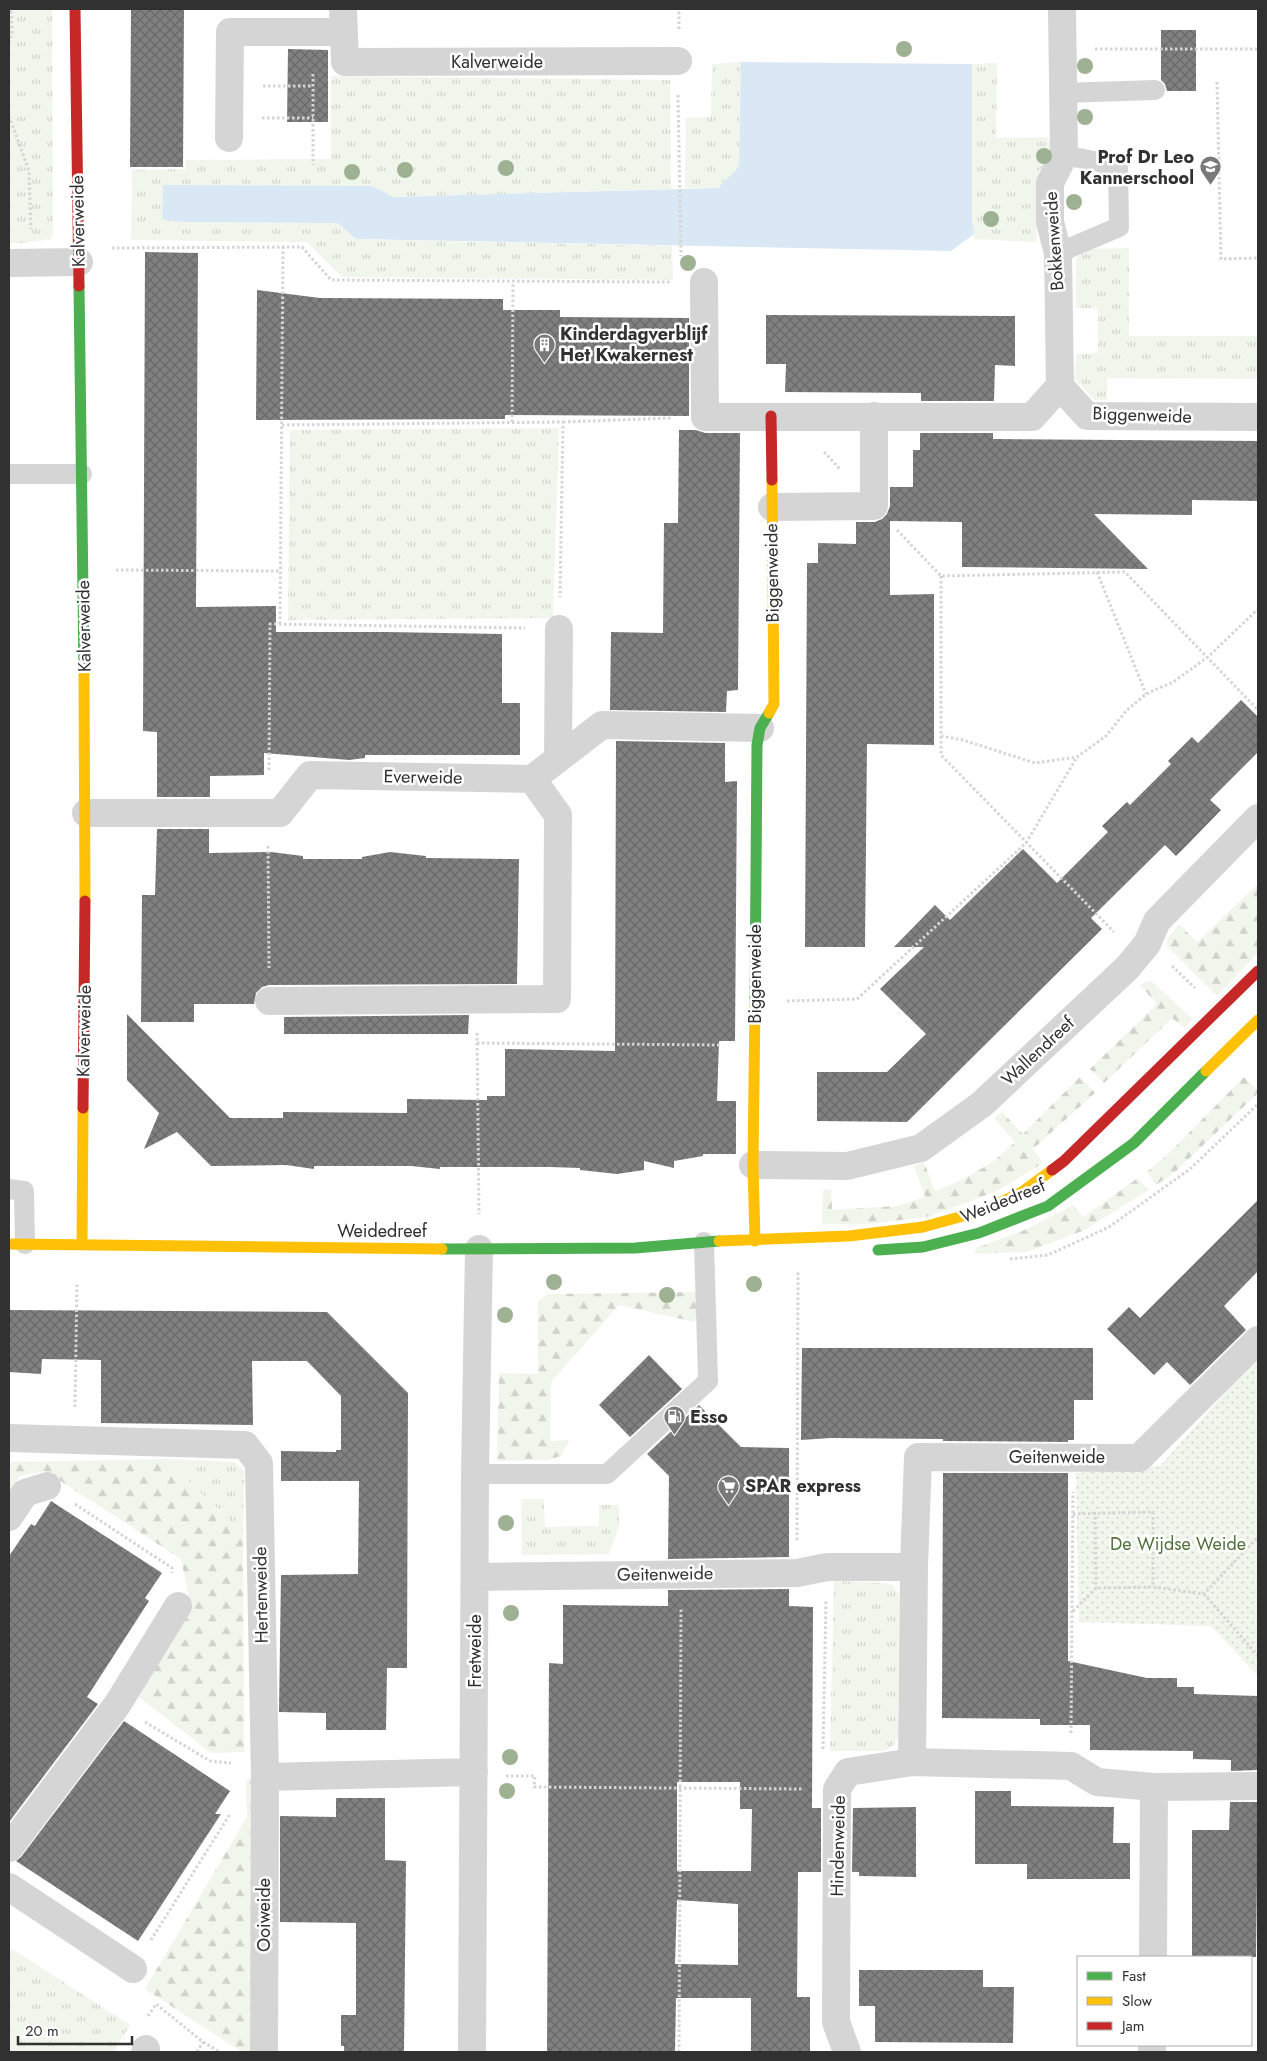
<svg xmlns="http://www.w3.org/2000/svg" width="1267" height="2061" viewBox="0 0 1267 2061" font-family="Jost,sans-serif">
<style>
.grass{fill:url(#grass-tufts)}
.forest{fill:url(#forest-firs)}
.park{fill:url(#park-dots)}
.water{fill:#d9e8f4}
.building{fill:url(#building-cross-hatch);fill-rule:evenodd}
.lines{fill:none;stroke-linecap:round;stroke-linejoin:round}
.path{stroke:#d5d5d5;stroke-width:3;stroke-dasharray:2.5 2.5;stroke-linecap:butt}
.lane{stroke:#d5d5d5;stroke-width:20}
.street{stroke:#d5d5d5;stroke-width:28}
.fast{stroke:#4caf50;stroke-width:11}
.slow{stroke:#ffc107;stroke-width:11}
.jam{stroke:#c62828;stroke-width:11}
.tree{fill:#9fb193}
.labels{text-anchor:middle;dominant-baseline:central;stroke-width:5;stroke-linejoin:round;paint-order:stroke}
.street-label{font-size:18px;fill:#313131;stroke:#fff}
.poi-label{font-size:18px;font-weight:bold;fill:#313131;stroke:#fff;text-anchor:start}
.park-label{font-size:18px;fill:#51713a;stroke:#fff}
</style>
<defs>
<pattern id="grass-tufts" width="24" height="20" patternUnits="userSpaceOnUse" patternTransform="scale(1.25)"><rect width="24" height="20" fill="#f1f6ed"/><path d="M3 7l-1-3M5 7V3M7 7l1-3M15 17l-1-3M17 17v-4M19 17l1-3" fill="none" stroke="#cfd3cc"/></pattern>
<pattern id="forest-firs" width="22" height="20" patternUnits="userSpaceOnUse" patternTransform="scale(1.25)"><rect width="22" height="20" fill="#f1f6ed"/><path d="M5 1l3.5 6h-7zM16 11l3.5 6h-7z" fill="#cfd3cc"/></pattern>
<pattern id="park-dots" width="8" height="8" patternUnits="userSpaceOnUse" patternTransform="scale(1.25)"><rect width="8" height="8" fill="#f1f6ed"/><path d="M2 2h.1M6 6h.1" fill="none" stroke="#cfd3cc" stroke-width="1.8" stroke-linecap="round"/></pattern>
<pattern id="building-cross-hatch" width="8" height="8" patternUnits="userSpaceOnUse" patternTransform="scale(1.25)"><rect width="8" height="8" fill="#808080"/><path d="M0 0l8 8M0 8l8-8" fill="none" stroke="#696969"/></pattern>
</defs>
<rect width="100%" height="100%" fill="#fff"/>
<!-- grass -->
<path class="grass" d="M 9,9 L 52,9 L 53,233 L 51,239 L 24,243 L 9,243 Z
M 741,62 L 739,167 L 718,188 L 685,188 L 686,118 L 711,117 L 712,64 Z
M 997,63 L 996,138 L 1047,137 L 1055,145 L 1055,154 L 1038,172 L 1036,242 L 974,239 L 972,220 L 972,64 Z
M 331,76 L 670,80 L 671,189 L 393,197 L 372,186 L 163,186 L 162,218 L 184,222 L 338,223 L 356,239 L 672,246 L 673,280 L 342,277 L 307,242 L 131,240 L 132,170 L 185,169 L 186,160 L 331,159 Z
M 1129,248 L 1129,336 L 1258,336 L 1258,401 L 1258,379 L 1107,378 L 1107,400 L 1095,400 L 1075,379 L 1076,354 L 1098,353 L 1098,308 L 1076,308 L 1076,258 L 1087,249 Z
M 559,428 L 553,618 L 288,620 L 290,430 Z
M 165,1459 L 235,1462 L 244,1471 L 243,1533 Z
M 521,1499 L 544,1499 L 545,1527 L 599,1526 L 599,1505 L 619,1505 L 619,1527 L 609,1554 L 522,1555 Z
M 834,1581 L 884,1583 L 893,1585 L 899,1594 L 898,1736 L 894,1745 L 884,1751 L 830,1751 Z
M 9,1947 L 130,2025 L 114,2052 L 9,2052 Z"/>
<!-- forest -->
<path class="forest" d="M 1258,884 L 1258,953 L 1217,996 L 1167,946 L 1167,939 L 1179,924 L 1197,942 Z
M 1150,980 L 1193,1019 L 1185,1028 L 1172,1018 L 1104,1083 L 1090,1069 L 1157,1004 L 1140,985 Z
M 1080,1077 L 1095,1093 L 1033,1149 L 1043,1163 L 997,1191 L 931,1216 L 871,1224 L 822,1224 L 823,1190 L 831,1189 L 832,1210 L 897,1206 L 925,1197 L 914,1166 L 924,1162 L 935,1191 L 963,1179 L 993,1162 L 1015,1142 L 994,1118 L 1002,1112 L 1023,1134 Z
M 1244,1077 L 1258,1090 L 1258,1093 L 1175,1172 L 1156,1185 L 1147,1172 L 1167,1155 Z
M 1138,1178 L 1148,1190 L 1085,1230 L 1027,1252 L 974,1254 L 976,1248 L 1025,1230 L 1073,1205 L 1083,1217 Z
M 697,1292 L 698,1312 L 694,1322 L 619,1305 L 551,1382 L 550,1441 L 569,1440 L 561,1456 L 547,1460 L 497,1461 L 499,1373 L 538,1374 L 538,1301 L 549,1294 Z
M 165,1459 L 243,1533 L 244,1752 L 211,1753 L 135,1694 L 192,1610 L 181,1559 L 45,1471 L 20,1476 L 9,1494 L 9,1462 Z
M 252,1776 L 256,1815 L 250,2052 L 242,2052 L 145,1989 L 247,1817 L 246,1782 Z"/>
<!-- park -->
<path class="park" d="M 1258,1356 L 1258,1676 L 1211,1626 L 1079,1622 L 1076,1473 L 1160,1466 Z"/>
<!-- water -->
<path class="water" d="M 741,62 L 972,64 L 972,220 L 974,234 L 951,251 L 356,239 L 338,223 L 183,222 L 162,219 L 163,185 L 372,186 L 393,197 L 718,188 L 739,167 Z"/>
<!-- building -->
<path class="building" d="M 131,9 L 184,9 L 183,167 L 130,167 Z
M 1161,30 L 1196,30 L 1196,91 L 1167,91 L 1165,84 L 1161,80 Z
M 288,49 L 328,50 L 328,122 L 287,122 Z
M 145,252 L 198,253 L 196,607 L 276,606 L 276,632 L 386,632 L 502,634 L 502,703 L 520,703 L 520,755 L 365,755 L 365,758 L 349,760 L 264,753 L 264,775 L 210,776 L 210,797 L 157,797 L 157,732 L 143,731 Z
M 257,290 L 320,298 L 503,299 L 503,310 L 560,310 L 560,317 L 689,318 L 689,416 L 505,415 L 505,419 L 256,420 Z
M 766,315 L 1015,316 L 1015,366 L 995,365 L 994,401 L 921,401 L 921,393 L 785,392 L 786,364 L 766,364 Z
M 679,430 L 696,430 L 705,433 L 740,433 L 738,690 L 727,691 L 726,712 L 610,710 L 611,632 L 663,633 L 664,523 L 678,523 Z
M 920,433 L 993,433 L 993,439 L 1258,441 L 1258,501 L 1192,500 L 1192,515 L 1094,514 L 1148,569 L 962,567 L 962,522 L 890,521 L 890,595 L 934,594 L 934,745 L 867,744 L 865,947 L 805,947 L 807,563 L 818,563 L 818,543 L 856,544 L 856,522 L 875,522 L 882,519 L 887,514 L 890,506 L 890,487 L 913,487 L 913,450 L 920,450 Z
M 1241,700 L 1258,717 L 1258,752 L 1210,800 L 1221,810 L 1190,842 L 1176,856 L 1165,845 L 1091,918 L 1102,929 L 907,1122 L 817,1121 L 817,1072 L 887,1072 L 926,1034 L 880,989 L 924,947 L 894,947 L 935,905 L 950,920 L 1023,849 L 1057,883 L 1108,832 L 1102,826 L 1127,802 L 1130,805 L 1171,764 L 1168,761 L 1192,737 L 1198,743 Z
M 616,741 L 725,743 L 725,782 L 737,781 L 735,1041 L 719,1041 L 717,1101 L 736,1101 L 736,1154 L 703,1154 L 703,1156 L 674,1161 L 674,1168 L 644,1161 L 644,1170 L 617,1174 L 580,1170 L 580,1168 L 550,1167 L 440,1167 L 440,1169 L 411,1166 L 314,1166 L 314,1169 L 286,1165 L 211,1166 L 177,1132 L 144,1149 L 159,1113 L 127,1080 L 127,1014 L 230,1118 L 283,1118 L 283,1112 L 407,1113 L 407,1099 L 487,1100 L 487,1096 L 505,1096 L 505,1049 L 615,1051 Z
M 157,829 L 209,829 L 209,853 L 271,852 L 303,856 L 303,859 L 362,859 L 362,857 L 390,852 L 426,856 L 426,858 L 519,859 L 517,984 L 269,985 L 262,987 L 256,993 L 254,1004 L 194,1004 L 194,1022 L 141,1022 L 142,895 L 155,895 Z
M 469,1015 L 468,1034 L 284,1034 L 284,1017 Z
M 1258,1200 L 1258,1271 L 1224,1306 L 1246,1330 L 1190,1385 L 1167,1362 L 1154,1375 L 1107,1329 L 1129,1307 L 1140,1318 Z
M 9,1310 L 327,1312 L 408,1393 L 407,1668 L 387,1668 L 386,1730 L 326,1730 L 326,1713 L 279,1712 L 281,1575 L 358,1574 L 359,1481 L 281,1481 L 281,1451 L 336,1452 L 336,1450 L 341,1450 L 341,1396 L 307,1361 L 252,1361 L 253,1425 L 101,1423 L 101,1360 L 42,1359 L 41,1374 L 9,1372 Z
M 802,1348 L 1093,1348 L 1093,1400 L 1074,1400 L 1074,1440 L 1068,1440 L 1068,1442 L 943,1441 L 943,1439 L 831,1438 L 801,1440 Z
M 649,1355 L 682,1389 L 630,1437 L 599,1405 Z
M 699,1405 L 741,1447 L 789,1448 L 789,1557 L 668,1559 L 669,1476 L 647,1454 Z
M 943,1473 L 1068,1473 L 1068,1661 L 1147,1678 L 1177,1678 L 1177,1687 L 1194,1687 L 1194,1694 L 1258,1696 L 1258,1770 L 1231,1771 L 1231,1760 L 1193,1759 L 1193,1751 L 1090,1750 L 1090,1725 L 1040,1725 L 1040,1719 L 942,1718 Z
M 51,1501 L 162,1573 L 145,1598 L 149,1601 L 87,1697 L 98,1704 L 9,1822 L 9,1556 L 31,1524 L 35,1526 Z
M 789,1589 L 789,1606 L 813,1607 L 812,1808 L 821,1808 L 821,1872 L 798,1872 L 797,1997 L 810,1997 L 810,2052 L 751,2052 L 751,1998 L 676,1998 L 675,2052 L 547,2052 L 549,1663 L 563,1664 L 563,1605 L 668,1606 L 668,1590 ZM 677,1782 L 740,1782 L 740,1809 L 752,1809 L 751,1871 L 677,1871 ZM 677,1900 L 738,1904 L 738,1965 L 675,1964 Z
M 124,1721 L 230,1791 L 215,1814 L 221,1814 L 138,1941 L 16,1861 L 21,1857 Z
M 975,1791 L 1011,1791 L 1011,1806 L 1114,1807 L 1113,1843 L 1130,1843 L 1130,1879 L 1027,1879 L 1027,1864 L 975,1864 Z
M 336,1798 L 385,1798 L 385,1860 L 406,1861 L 404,2052 L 344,2052 L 344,2046 L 341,2046 L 341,2015 L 356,2015 L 356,1923 L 280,1922 L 280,1816 L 336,1817 Z
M 1230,1802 L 1258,1802 L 1256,1957 L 1192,1957 L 1192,1830 L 1229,1830 Z
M 916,1807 L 916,1877 L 859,1876 L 859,1872 L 852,1872 L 853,1808 Z
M 859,1970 L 983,1970 L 983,1987 L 1014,1987 L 1013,2043 L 875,2042 L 875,2006 L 859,2006 Z"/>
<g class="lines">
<!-- path -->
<path class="path" d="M 679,29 L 679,9
M 9,43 L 12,32 L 11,9
M 1095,49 L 1258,49
M 313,74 L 313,165
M 1217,82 L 1221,259 L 1258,258
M 263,86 L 312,86
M 678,95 L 681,256
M 9,116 L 29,171 L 31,229
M 262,118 L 313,118
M 112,248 L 302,247 L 331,280 L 670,282
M 512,422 L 513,282
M 563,422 L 672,418
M 282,425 L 563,422 L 560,597
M 824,452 L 840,469
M 897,530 L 941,576 L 1125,572 L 1258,710
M 116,570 L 280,571
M 1097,572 L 1146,694
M 941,576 L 941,755 L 1114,932
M 280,624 L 283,246
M 941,736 L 963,740 L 1035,763 L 1077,757 L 1106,736 L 1126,711 L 1146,694 L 1173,682 L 1208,657 L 1258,609
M 269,770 L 270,624 L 525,628
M 268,846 L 269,968
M 1172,966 L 1195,988
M 787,1001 L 857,999 L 1026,843 L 1077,757
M 477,1033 L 479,1214
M 477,1043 L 721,1045
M 1010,1259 L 1048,1255 L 1109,1227 L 1190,1169 L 1258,1104
M 75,1407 L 77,1282
M 75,1504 L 172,1568 L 172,1573
M 1095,1512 L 1096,1588
M 1073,1514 L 1153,1512 L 1153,1587
M 797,1540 L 798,1271
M 1204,1594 L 1258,1656
M 1073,1611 L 1096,1588 L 1153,1587 L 1204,1594 L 1258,1537
M 145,1722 L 210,1761 L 231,1763
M 1071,1733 L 1073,1492
M 823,1749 L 826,1600
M 506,1776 L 535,1776 L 534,1787 L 804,1789
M 151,1940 L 230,1814
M 148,2016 L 156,2004 L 203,2042 L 220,2052
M 197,2052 L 203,2042
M 679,2052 L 681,1607"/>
<!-- lane -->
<path class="lane" d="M 1062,93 L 1155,90
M 1058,253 L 1119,227 L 1118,166 L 1064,155
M 9,474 L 82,474
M 9,1189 L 24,1191 L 25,1244
M 475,1474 L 607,1474 L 708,1381 L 704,1242"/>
<!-- street -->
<path class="street" d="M 343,9 L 345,62 L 678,61
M 229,138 L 230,32 L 343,32
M 9,263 L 79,262
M 704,282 L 705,417 L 1032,417 L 1060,386
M 1060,386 L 1058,253 L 1050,222 L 1050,183 L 1064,155 L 1062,9
M 1060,386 L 1087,416 L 1258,417
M 772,507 L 874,506 L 874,416
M 558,758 L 559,629
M 86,813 L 280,813 L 310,775 L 532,779 L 602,725 L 760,728
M 269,1001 L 557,999 L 558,815 L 532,779
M 753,1165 L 847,1166 L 921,1148 L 982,1104 L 1127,968 L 1147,944 L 1157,921 L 1258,818
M 9,1438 L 245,1445 L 259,1463 L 265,1777 L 474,1772
M 9,1517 L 25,1493 L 47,1486
M 914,1567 L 918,1457 L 1139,1458 L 1258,1340
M 475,1577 L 797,1573 L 827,1567 L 914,1567 L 912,1762
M 9,1848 L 117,1705 L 178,1606
M 9,1887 L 133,1969
M 1153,1957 L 1154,1787
M 145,2052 L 146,2049
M 264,2052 L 265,1777
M 472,2052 L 475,1474 L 479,1249
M 847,2052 L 836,2022 L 837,1789 L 848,1772 L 912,1762 L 1071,1766 L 1097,1782 L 1154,1787 L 1258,1786
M 1152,2052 L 1152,2045"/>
<!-- fast -->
<path class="fast" d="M 79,286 L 84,671
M 755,1002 L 757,745 L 760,728 L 769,713
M 442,1249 L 635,1248 L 719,1241
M 878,1250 L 923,1247 L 979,1233 L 1048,1206 L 1134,1143 L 1206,1071"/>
<!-- slow -->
<path class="slow" d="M 84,671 L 85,901
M 769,713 L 774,704 L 772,480
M 755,1002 L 753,1165 L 755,1241
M 1206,1071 L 1258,1020
M 719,1241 L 849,1236 L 923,1227 L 985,1210 L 1022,1192 L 1052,1170
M 9,1244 L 442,1249
M 82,1244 L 83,1108"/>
<!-- jam -->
<path class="jam" d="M 75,9 L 79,286
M 771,416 L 772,480
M 83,1108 L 85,901
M 1052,1170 L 1064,1161 L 1258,971"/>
</g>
<!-- trees -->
<g class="tree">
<circle cx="904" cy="49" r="8"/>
<circle cx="1085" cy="66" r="8"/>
<circle cx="1085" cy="117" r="8"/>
<circle cx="1044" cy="156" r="8"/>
<circle cx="506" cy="168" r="8"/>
<circle cx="405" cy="170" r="8"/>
<circle cx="352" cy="172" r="8"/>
<circle cx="1074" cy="202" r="8"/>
<circle cx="991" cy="219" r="8"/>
<circle cx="688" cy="263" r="8"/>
<circle cx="554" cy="1282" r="8"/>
<circle cx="754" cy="1284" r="8"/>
<circle cx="667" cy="1295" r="8"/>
<circle cx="505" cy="1315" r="8"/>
<circle cx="506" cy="1523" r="8"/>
<circle cx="511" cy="1613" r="8"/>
<circle cx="510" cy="1757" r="8"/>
<circle cx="507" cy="1791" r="8"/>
</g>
<!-- icons -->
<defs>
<symbol id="school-pin" viewBox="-11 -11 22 30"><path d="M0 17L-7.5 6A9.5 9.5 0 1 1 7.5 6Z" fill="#797979" stroke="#fff"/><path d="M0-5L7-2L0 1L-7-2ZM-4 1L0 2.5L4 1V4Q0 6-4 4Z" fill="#fff"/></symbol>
<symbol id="building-pin" viewBox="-11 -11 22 30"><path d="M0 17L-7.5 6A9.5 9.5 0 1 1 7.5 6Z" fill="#797979" stroke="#fff"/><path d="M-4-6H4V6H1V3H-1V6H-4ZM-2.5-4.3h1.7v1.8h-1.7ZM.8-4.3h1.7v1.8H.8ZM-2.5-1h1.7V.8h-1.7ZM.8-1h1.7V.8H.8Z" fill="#fff"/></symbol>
<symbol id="fuel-pin" viewBox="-11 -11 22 30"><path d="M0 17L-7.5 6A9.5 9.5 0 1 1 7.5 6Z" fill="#797979" stroke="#fff"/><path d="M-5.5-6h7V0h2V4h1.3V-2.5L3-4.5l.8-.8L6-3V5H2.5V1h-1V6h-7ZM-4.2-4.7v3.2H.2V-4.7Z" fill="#fff"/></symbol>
<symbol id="supermarket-pin" viewBox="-11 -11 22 30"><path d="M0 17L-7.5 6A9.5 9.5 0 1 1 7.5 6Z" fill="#797979" stroke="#fff"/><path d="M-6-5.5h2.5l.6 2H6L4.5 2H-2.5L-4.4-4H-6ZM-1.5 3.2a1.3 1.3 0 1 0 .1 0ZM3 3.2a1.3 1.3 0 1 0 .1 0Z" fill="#fff"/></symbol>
</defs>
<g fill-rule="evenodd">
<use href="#school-pin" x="1198" y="154" width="25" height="34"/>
<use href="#building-pin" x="532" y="332" width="25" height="34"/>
<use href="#fuel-pin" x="662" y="1404" width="25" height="34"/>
<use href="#supermarket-pin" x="716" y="1474" width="25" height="34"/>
</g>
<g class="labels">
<!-- street labels -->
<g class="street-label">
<text x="497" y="62">Kalverweide</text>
<text transform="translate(78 221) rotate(-91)">Kalverweide</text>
<text transform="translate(1054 241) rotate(-94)">Bokkenweide</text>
<text transform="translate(1142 415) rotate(2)">Biggenweide</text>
<text transform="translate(772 573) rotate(-91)">Biggenweide</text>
<text transform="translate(84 626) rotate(-91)">Kalverweide</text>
<text transform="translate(423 777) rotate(1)">Everweide</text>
<text transform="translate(755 974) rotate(-90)">Biggenweide</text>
<text transform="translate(84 1031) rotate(-89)">Kalverweide</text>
<text transform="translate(1038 1051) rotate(-43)">Wallendreef</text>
<text transform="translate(1003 1201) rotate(-22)">Weidedreef</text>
<text x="382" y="1231">Weidedreef</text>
<text x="1057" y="1457">Geitenweide</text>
<text transform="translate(665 1574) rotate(-1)">Geitenweide</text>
<text transform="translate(261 1595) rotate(-91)">Hertenweide</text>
<text transform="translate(475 1651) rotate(-90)">Fretweide</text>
<text transform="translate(838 1846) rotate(-89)">Hindenweide</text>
<text transform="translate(264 1915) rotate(-90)">Ooiweide</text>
</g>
<!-- poi labels -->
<g class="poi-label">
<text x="1194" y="157" text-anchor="end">Prof Dr Leo<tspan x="1194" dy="21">Kannerschool</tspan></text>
<text x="560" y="334">Kinderdagverblijf<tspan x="560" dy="21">Het Kwakernest</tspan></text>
<text x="690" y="1417">Esso</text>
<text x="745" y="1486">SPAR express</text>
</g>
<!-- park labels -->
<g class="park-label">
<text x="1178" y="1544">De Wijdse Weide</text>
</g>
</g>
<!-- border -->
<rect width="1267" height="2061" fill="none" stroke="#313131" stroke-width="20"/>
<!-- legend -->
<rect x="1077" y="1956" width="175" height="90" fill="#ffffff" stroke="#adadad"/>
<rect x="1087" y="1972" width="25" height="8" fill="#4caf50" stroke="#adadad"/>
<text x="1122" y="1981" font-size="15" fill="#313131">Fast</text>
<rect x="1087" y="1997" width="25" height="8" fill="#ffc107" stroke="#adadad"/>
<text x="1122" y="2006" font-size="15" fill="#313131">Slow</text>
<rect x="1087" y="2022" width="25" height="8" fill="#c62828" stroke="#adadad"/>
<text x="1122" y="2031" font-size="15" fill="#313131">Jam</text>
<!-- scale -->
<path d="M18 2036v8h114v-8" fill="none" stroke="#313131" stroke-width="2.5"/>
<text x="25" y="2036" font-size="15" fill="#313131" stroke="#ffffff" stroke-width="4" paint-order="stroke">20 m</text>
</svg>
